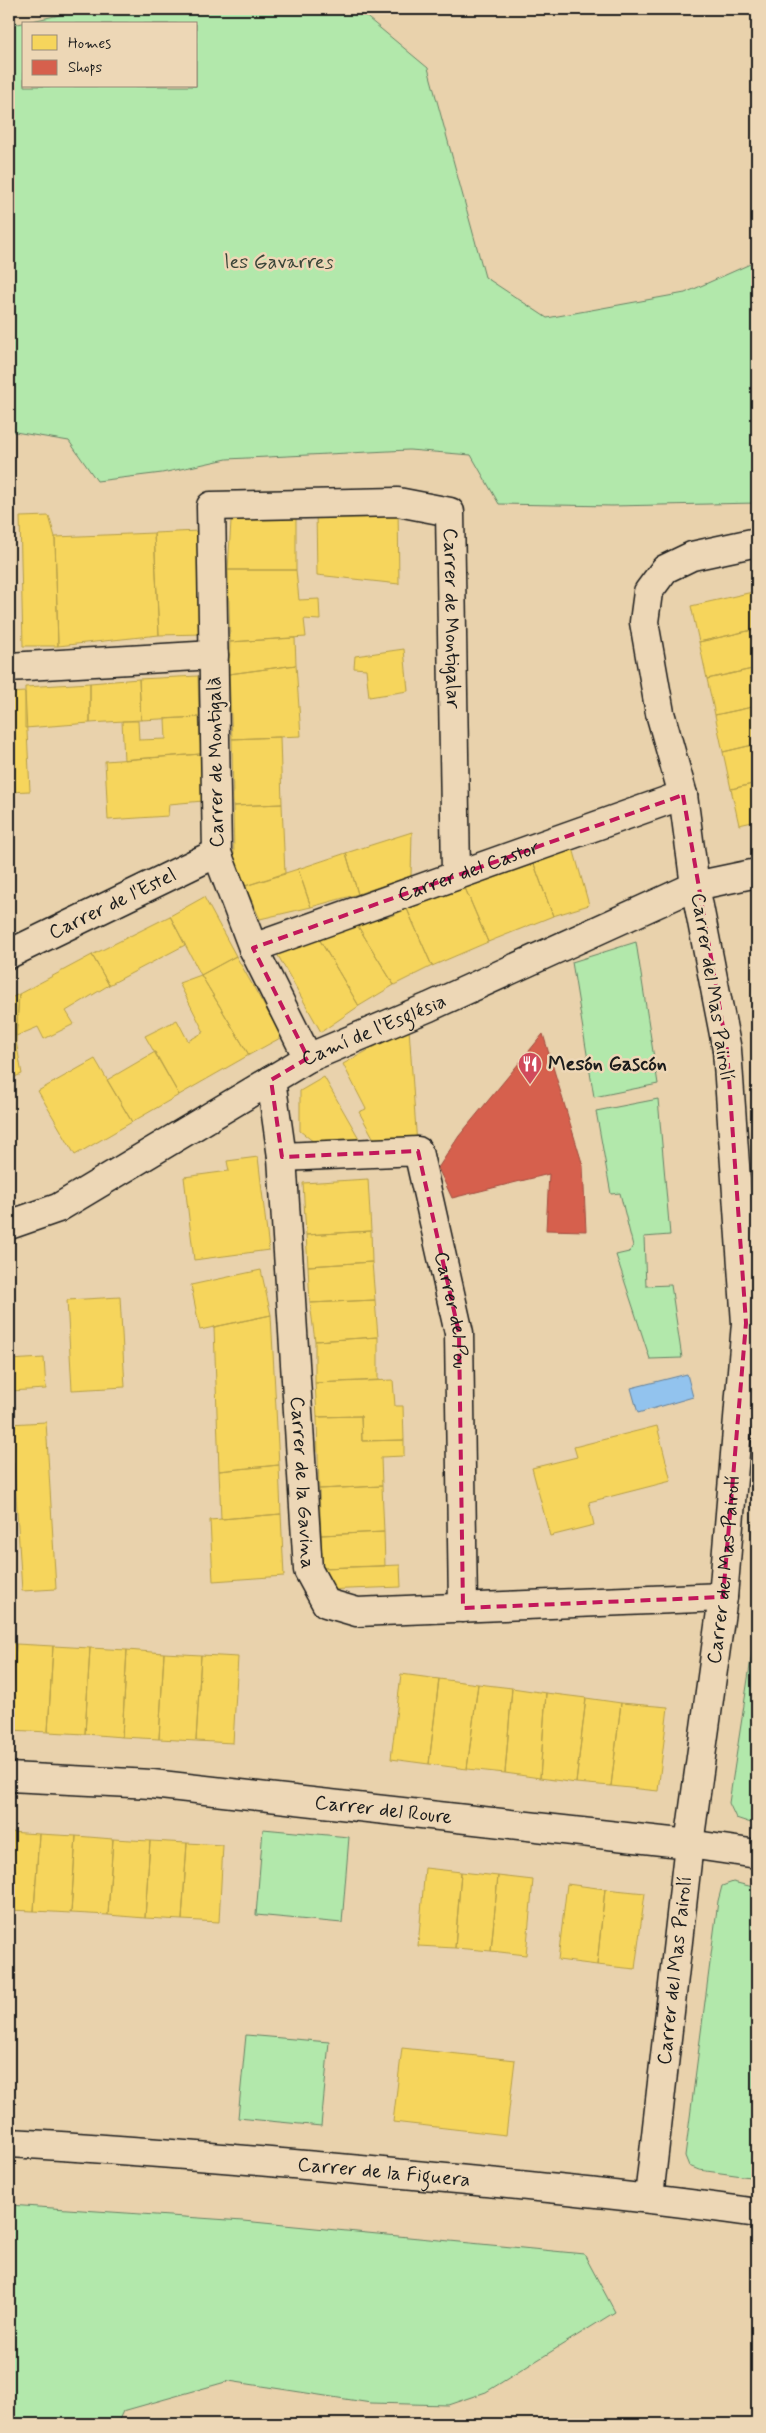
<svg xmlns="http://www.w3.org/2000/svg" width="766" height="2433" viewBox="0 0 766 2433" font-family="Mynerve,sans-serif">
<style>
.green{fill:#b2e8ab;stroke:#678264;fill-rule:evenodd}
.water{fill:#92c3ee;stroke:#63809a}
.homes{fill:#f6d55c;stroke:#b59e49}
.shops{fill:#d6604d;stroke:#9e4c3e}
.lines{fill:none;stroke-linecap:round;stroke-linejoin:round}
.street-casing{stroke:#1c1c1c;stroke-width:31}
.street{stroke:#edd7b6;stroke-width:28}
.marked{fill:none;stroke:#c2185b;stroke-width:4;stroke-dasharray:10 6;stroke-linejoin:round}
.labels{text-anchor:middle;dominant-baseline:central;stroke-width:5;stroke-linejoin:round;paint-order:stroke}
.park-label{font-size:20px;fill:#3a4539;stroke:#edd7b6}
.street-label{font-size:20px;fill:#1c1c1c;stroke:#edd7b6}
.poi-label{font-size:20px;font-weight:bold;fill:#1c1c1c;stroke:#edd7b6;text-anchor:start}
</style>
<rect width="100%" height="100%" fill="#e9d2ac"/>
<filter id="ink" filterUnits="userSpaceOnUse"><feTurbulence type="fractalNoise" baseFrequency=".02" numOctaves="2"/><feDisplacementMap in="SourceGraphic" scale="10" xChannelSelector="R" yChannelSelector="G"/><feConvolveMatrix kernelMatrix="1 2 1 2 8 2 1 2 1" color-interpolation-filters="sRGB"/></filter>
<g filter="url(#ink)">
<!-- green -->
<path class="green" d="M 87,9 L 357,9 L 428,68 L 485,277 L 547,318 L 685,293 L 757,261 L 757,503 L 612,506 L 499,504 L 471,455 L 409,450 L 227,459 L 162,473 L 97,481 L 69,441 L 9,431 L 9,17 L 18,24 ZM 24,24 L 196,24 L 196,86 L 24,86 Z
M 636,942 L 658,1084 L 594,1097 L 572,962 Z
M 658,1099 L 670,1235 L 644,1237 L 646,1286 L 671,1285 L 682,1358 L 650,1359 L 616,1255 L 629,1252 L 633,1246 L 620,1193 L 611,1194 L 596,1111 Z
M 757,1620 L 757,1825 L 736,1818 L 729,1803 Z
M 263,1829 L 349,1837 L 342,1923 L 256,1915 Z
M 733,1882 L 757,1888 L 757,2178 L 699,2170 L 689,2166 L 685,2156 L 718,1901 L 722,1886 Z
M 246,2035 L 329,2042 L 321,2126 L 238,2118 Z
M 9,2205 L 243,2221 L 584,2254 L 615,2312 L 486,2392 L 448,2405 L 371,2403 L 229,2381 L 123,2411 L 117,2424 L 9,2424 Z"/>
<!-- water -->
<path class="water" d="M 687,1374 L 693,1397 L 638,1413 L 631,1388 Z"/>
<!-- homes -->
<path class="homes" d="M 398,506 L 399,584 L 317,575 L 316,510 Z
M 296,509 L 296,570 L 228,570 L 231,521 L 276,518 L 276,511 Z
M 49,516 L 55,537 L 58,646 L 23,646 L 20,517 Z
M 199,531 L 204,634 L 159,635 L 154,533 Z
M 154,533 L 159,635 L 58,646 L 55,537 Z
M 228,570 L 296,570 L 299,600 L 319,599 L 320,620 L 304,619 L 306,637 L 230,642 Z
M 757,591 L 757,629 L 699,642 L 691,606 Z
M 757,629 L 757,668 L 707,679 L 699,642 Z
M 295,638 L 296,665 L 229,674 L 230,642 Z
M 404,649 L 408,691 L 369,697 L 366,669 L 354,668 L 355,656 Z
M 296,665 L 301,736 L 232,739 L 229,674 Z
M 757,668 L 757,706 L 715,715 L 707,679 Z
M 198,676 L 199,717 L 141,720 L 139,679 Z
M 139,679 L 141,720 L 90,723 L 90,683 Z
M 90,683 L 90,723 L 25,728 L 25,687 Z
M 25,692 L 30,791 L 9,792 L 9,693 Z
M 757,706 L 757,744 L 723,752 L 715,715 Z
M 199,717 L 201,754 L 124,760 L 122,721 L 138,721 L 139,740 L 166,739 L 165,719 Z
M 280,737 L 282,804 L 233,806 L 232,739 Z
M 757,744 L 757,783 L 731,789 L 723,752 Z
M 201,754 L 203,801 L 169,804 L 168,816 L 108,820 L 105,761 Z
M 757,783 L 757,821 L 739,825 L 731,789 Z
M 282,804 L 285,874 L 245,886 L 234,856 L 233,806 Z
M 412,832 L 411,876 L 358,894 L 346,853 Z
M 573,848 L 589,905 L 553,916 L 534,864 Z
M 346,853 L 358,894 L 311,907 L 298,869 Z
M 534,864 L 553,916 L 488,942 L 465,888 Z
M 298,869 L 311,907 L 260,919 L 245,886 Z
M 465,888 L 488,942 L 432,966 L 407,909 Z
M 204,897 L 236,956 L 201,975 L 170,916 Z
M 407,909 L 432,966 L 394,985 L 356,923 L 391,916 Z
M 170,916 L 185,945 L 109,985 L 92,955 Z
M 356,923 L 394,985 L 359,1006 L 318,937 Z
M 318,937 L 359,1006 L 321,1032 L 276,952 Z
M 92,955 L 109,985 L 66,1011 L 74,1024 L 44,1039 L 38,1027 L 16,1036 L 19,994 Z
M 236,956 L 282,1037 L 249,1055 L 201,975 Z
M 201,975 L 249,1055 L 179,1095 L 145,1036 L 177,1020 L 188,1041 L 204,1032 L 179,983 Z
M 19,994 L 16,1041 L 22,1074 L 9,1079 L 9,999 Z
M 409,1028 L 417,1146 L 379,1148 L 359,1112 L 366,1109 L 343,1064 Z
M 155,1052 L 179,1095 L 132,1122 L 107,1080 Z
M 95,1059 L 132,1122 L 75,1155 L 38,1091 Z
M 324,1077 L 360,1140 L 314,1142 L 300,1131 L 300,1091 Z
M 258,1157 L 269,1250 L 194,1260 L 184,1177 L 229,1171 L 227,1161 Z
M 368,1179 L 371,1231 L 306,1235 L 303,1183 Z
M 371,1231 L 372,1262 L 308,1266 L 306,1235 Z
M 372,1262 L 375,1300 L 310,1303 L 308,1266 Z
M 261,1270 L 271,1315 L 200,1330 L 191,1285 Z
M 120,1297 L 125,1387 L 72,1390 L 67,1300 Z
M 375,1300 L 378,1337 L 315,1341 L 310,1303 Z
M 271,1315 L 279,1465 L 219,1471 L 214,1327 Z
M 378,1337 L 378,1380 L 315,1383 L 315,1341 Z
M 44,1358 L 46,1389 L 9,1391 L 9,1360 Z
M 393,1380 L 395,1406 L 403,1406 L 404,1440 L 362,1441 L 361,1416 L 317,1417 L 315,1383 Z
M 361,1416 L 362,1441 L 404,1440 L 404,1456 L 381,1457 L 382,1486 L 319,1489 L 317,1417 Z
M 46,1422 L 56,1589 L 22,1591 L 14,1463 L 9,1463 L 9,1424 Z
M 657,1426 L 671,1481 L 589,1502 L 594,1525 L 550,1536 L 532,1468 L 577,1457 L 574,1447 Z
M 279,1465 L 281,1514 L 221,1519 L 219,1471 Z
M 382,1486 L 384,1532 L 321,1535 L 319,1489 Z
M 281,1514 L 284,1576 L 213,1581 L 210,1520 Z
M 384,1532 L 385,1566 L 322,1568 L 321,1535 Z
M 400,1565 L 401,1587 L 323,1590 L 322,1568 Z
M 9,1643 L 16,1644 L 11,1730 L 9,1730 Z
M 16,1644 L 53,1646 L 48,1732 L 11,1730 Z
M 53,1646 L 90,1648 L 85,1734 L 48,1732 Z
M 90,1648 L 127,1650 L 122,1737 L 85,1734 Z
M 127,1650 L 164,1653 L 159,1739 L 122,1737 Z
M 164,1653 L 201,1655 L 196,1741 L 159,1739 Z
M 201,1655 L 238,1657 L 233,1743 L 196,1741 Z
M 401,1674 L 439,1679 L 429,1764 L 391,1759 Z
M 439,1679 L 478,1684 L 467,1769 L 429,1764 Z
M 478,1684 L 512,1688 L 505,1773 L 467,1769 Z
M 512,1688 L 546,1693 L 540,1778 L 505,1773 Z
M 546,1693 L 586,1698 L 576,1783 L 540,1778 Z
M 586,1698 L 621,1703 L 611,1786 L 576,1783 Z
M 621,1703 L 668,1707 L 658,1791 L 611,1786 Z
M 9,1832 L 39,1834 L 34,1911 L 9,1910 Z
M 39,1834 L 76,1836 L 71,1913 L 34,1911 Z
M 76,1836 L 113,1839 L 108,1915 L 71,1913 Z
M 113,1839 L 150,1841 L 145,1918 L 108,1915 Z
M 150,1841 L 187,1843 L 182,1920 L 145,1918 Z
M 187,1843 L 223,1845 L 219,1922 L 182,1920 Z
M 425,1868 L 461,1872 L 455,1948 L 418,1946 Z
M 461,1872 L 498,1876 L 491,1951 L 455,1948 Z
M 498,1876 L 533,1880 L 526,1955 L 491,1951 Z
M 567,1884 L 605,1889 L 597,1965 L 558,1960 Z
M 605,1889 L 645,1893 L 635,1969 L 597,1965 Z
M 402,2048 L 515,2060 L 506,2135 L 393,2122 Z"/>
<!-- shops -->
<path class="shops" d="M 543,1034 L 583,1166 L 586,1231 L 546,1230 L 549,1174 L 452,1198 L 438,1168 L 459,1136 Z"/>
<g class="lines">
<defs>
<g id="street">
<path d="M 9,667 L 214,655"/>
<path id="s1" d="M 253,948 L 683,795"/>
<path id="s2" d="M 9,954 L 217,853"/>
<path id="s3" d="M 308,1058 L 253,948 L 217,853 L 211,506 L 398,502 L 450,512 L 456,874"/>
<path id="s4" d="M 271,1080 L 282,1157 L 308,1570 L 326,1603 L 357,1612 L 723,1597"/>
<path id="s5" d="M 282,1157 L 418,1151 L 459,1333 L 463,1608"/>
<path id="s6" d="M 9,1225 L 58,1208 L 308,1058 L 429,1007 L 695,886 L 757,873"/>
<path id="s7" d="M 9,1777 L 152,1784 L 689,1844 L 757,1854"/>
<path id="s8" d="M 9,2143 C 155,2151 300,2164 446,2178 C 550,2188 654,2198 757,2213"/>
<path id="s9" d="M 649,2197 L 689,1844 L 723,1597 L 746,1323 L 727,1050 L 695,886 L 683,795 L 660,713 L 644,622 L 648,592 L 665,569 L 692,556 L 757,542"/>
</g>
</defs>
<!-- street casing -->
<use href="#street" class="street-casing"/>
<!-- street -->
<use href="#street" class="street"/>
</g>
</g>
<!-- marked area -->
<path class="marked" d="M 683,795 L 727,1050 L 746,1323 L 723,1597 L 463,1608 L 459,1333 L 418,1151 L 282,1157 L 271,1080 L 308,1058 L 253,948 Z"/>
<!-- icons -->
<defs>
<symbol id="restaurant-pin" viewBox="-11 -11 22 30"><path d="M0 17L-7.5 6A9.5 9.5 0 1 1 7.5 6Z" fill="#d1495b" stroke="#edd7b6"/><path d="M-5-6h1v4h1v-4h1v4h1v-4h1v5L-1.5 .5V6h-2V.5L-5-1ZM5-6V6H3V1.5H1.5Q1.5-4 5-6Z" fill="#fff"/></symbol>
</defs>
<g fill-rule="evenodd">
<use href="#restaurant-pin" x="516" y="1050" width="28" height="38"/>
</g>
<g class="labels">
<!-- park labels -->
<g class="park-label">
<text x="279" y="262">les Gavarres</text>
</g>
<!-- street labels -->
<g class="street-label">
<text stroke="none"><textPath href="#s3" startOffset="918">Carrer de Montigalar</textPath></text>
<text transform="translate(216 762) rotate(-91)">Carrer de Montigalà</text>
<text stroke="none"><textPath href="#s1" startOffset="229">Carrer del Castor</textPath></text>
<text stroke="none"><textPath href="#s2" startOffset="115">Carrer de l'Estel</textPath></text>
<text transform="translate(712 987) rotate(81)">Carrer del Mas Pairolí</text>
<text stroke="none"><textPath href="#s6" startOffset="415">Camí de l'Església</textPath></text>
<text stroke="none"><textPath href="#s5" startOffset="299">Carrer del Pou</textPath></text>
<text stroke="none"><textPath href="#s4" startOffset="404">Carrer de la Gavina</textPath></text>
<text stroke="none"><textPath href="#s9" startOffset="632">Carrer del Mas Pairolí</textPath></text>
<text stroke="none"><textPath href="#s7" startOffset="376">Carrer del Roure</textPath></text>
<text stroke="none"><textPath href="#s9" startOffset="228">Carrer del Mas Pairolí</textPath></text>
<text stroke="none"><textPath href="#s8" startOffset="376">Carrer de la Figuera</textPath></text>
</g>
<!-- poi labels -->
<g class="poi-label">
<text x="548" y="1064">Mesón Gascón</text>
</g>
</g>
<!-- margin -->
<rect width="766" height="2433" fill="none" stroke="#edd7b6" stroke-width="30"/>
<rect x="15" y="15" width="736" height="2403" fill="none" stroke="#1c1c1c" stroke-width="2" filter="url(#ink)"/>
<!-- legend -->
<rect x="22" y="22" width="175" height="65" fill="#edd7b6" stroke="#998c78"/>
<rect x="32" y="35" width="25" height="15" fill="#f6d55c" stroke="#998c78"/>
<text x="68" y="48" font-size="15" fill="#1c1c1c">Homes</text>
<rect x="32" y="60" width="25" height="15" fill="#d6604d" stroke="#998c78"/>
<text x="68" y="72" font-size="15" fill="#1c1c1c">Shops</text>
</svg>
